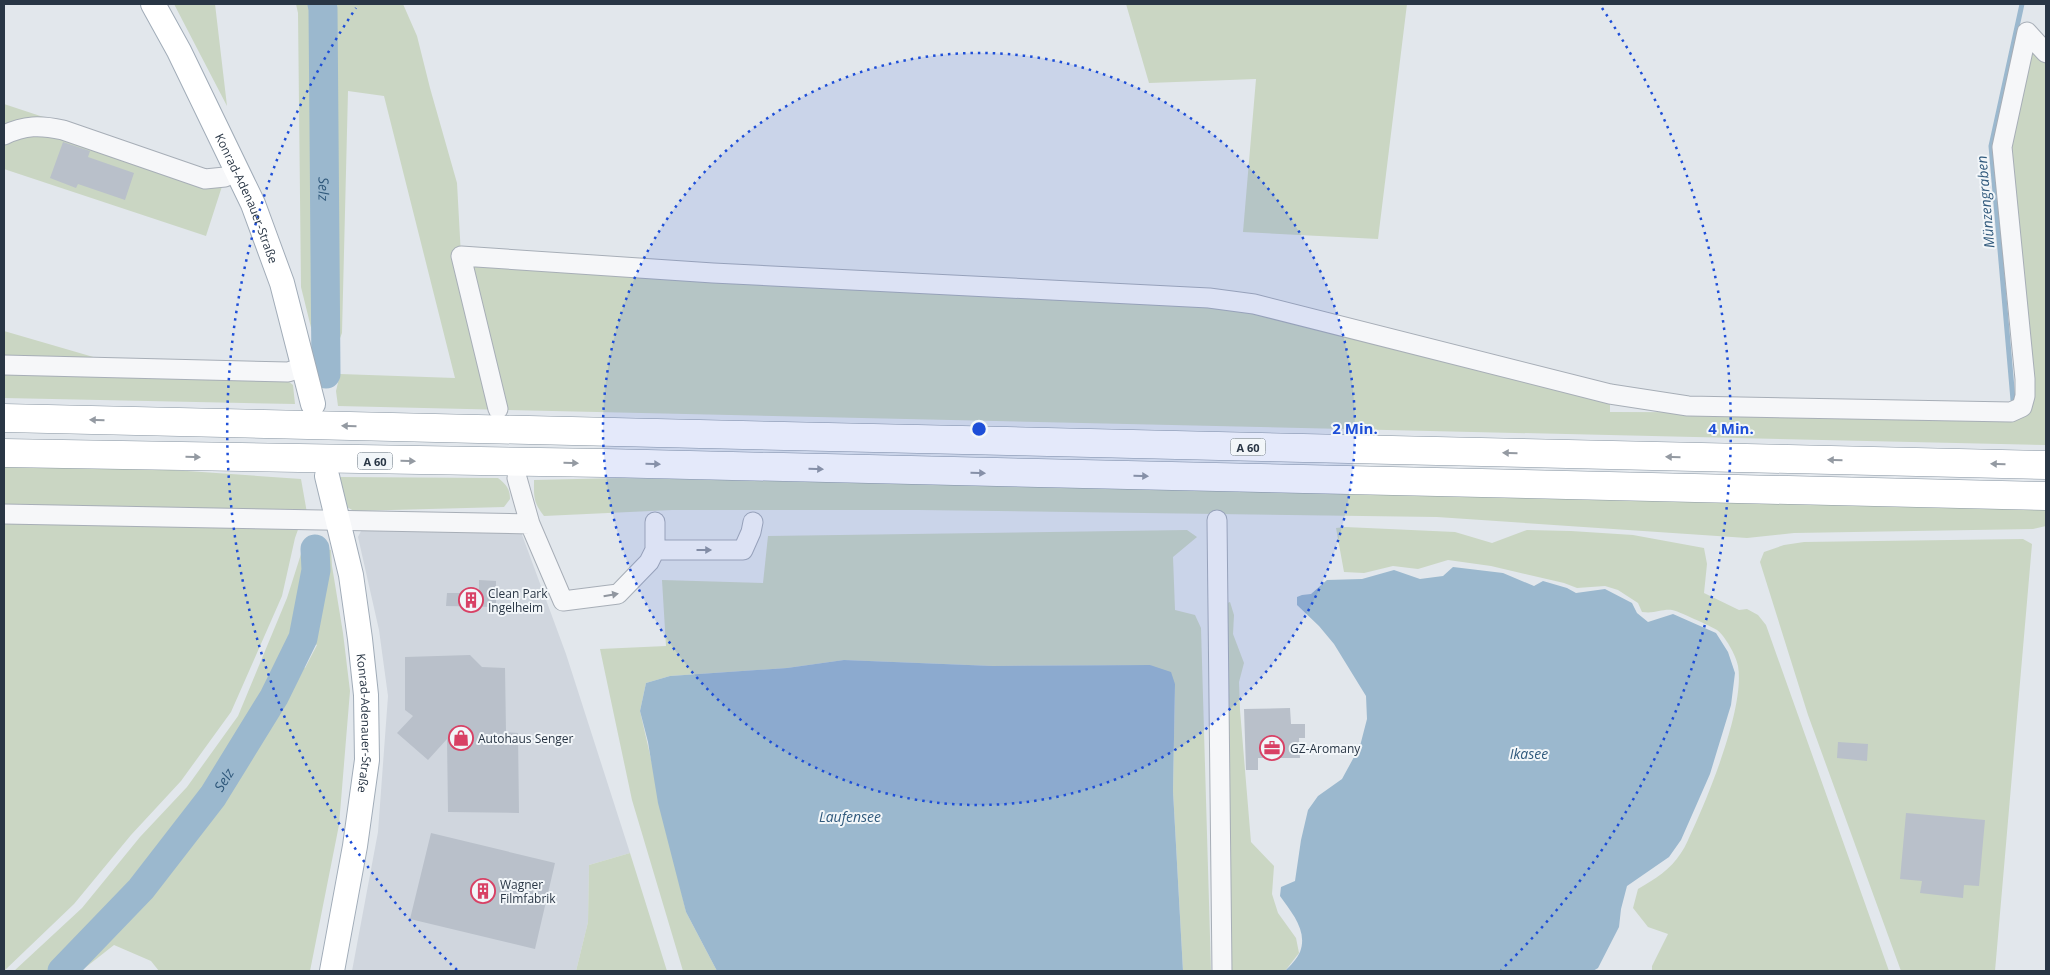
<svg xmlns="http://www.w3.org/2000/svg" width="2050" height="975" viewBox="0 0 2050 975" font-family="'Open Sans',sans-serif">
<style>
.built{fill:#d0d6de}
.green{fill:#cad6c3;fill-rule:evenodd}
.water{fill:#9bb8ce}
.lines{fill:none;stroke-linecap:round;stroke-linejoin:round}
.stream{stroke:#9bb8ce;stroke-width:5}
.river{stroke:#9bb8ce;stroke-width:29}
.building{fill:#b9c0ca}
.minor-casing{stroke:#a7aeb7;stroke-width:21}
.major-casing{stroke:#a1acb8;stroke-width:26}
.highway-casing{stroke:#8996a3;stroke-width:29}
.minor{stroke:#f6f7f9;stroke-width:19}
.major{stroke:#fff;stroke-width:24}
.highway{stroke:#fff;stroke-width:28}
.oneway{fill:#949aa2}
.oneway2{fill:#90969f}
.ring{fill:none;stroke:#1d4ed8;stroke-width:2.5;stroke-dasharray:2.5 5}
.labels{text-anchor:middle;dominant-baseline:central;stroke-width:4;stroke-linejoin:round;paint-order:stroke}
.shield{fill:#f2f6f9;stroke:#65707b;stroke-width:1}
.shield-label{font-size:11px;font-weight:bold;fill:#293645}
.street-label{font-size:12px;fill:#293645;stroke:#f2f6f9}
.poi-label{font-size:12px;fill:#293645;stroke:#f2f6f9;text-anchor:start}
.water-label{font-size:14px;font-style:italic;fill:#30597c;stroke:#f2f6f9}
.centre{fill:#1d4ed8;stroke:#f2f6f9;stroke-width:2.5}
.ring-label{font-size:15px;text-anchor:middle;font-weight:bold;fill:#1d4ed8;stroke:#f2f6f9;stroke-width:4;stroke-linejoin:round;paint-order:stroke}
</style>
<rect width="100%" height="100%" fill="#e2e7ec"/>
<!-- built -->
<path class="built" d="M 362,529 L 521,532 L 566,654 L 630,853 L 589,865 L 588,922 L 576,971 L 352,971 L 378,832 L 388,696 L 379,630 L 358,537 Z"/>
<!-- green -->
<path class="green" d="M 174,4 L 215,4 L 227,106 Z
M 296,4 L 403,4 L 417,36 L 430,88 L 457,183 L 461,256 L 1209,298 L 1610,394 L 1610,412 L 1996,413 L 2022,407 L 2002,147 L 2025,38 L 2046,61 L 2046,445 L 338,406 L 336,391 L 340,374 L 455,378 L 384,96 L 348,91 L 342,333 L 326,374 L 321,368 L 301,287 L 298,13 Z
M 1126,4 L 1407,4 L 1378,239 L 1243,232 L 1256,79 L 1149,83 Z
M 4,104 L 225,177 L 206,236 L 4,169 Z
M 4,331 L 114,363 L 4,361 Z
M 4,369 L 282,376 L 293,385 L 295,404 L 4,398 Z
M 4,465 L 144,468 L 301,479 L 307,513 L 4,506 Z
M 338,477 L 498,478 C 506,484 510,489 510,499 L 504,507 L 354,511 L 345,506 Z
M 621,478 L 2046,506 L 2046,526 L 2033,529 L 1794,533 L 1747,538 L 1437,517 L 919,510 L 672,510 L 544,516 C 533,502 534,497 534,480 Z
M 4,516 L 300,524 L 295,538 L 282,596 L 231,712 L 181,781 L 131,835 L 74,904 L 4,971 Z
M 1345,527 L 1455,532 L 1492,543 L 1527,530 L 1571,531 L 1633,535 L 1704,548 L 1707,564 L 1704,593 L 1739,610 L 1747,609 L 1758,615 L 1766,625 L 1889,971 L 1652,971 L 1652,966 L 1668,934 L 1648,927 L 1633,908 L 1638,889 C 1655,879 1670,870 1681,853 C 1686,846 1689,837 1693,829 C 1710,792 1745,706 1738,666 C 1736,655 1725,636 1717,630 C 1712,627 1676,610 1672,610 C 1661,609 1655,614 1642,612 L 1638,603 L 1618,590 L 1605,586 L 1577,588 L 1564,583 L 1491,566 L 1448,560 L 1418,569 L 1393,566 L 1364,573 L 1344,572 L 1336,528 Z
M 1187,530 L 1197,537 L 1173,557 L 1175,610 L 1195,615 L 1201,628 L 1211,971 L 1183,971 L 1173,791 L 1175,684 L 1150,665 L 993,666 L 844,660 L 787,668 L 670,676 L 646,683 L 640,711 L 686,912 L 717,971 L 683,971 L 632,800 L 600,649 L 666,646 L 662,580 L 763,583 L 768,536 Z
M 2023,539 L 2032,544 L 1995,971 L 1901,971 L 1808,715 L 1760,562 L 1764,552 L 1784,545 L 1804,542 Z
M 311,546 L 331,550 L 332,566 L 343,633 L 350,691 L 339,825 L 310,971 L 159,971 L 151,961 L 114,945 L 81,971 L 14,971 L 82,908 L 140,837 L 187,787 L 238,716 L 287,598 L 301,554 ZM 298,633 L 317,645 L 305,668 L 287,660 Z
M 1230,602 L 1234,615 L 1233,634 L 1244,663 L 1239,682 L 1240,710 L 1251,842 L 1274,866 L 1272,894 L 1278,913 L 1296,938 L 1299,953 L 1285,971 L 1227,971 L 1220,606 Z
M 630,853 L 667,971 L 576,971 L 588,922 L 589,865 Z"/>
<!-- water -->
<path class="water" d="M 1453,567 L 1503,573 L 1534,586 L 1543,581 L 1567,588 L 1576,593 L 1605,589 L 1632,603 L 1637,613 L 1648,622 L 1673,614 L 1716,633 L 1728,652 L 1735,673 L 1731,705 L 1710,774 L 1681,840 L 1669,857 L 1627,886 L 1621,909 L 1619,927 L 1598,968 L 1593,971 L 1285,971 C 1290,966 1297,959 1300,952 C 1308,931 1292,913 1280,896 L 1281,887 L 1295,881 L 1301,840 L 1308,810 L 1318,796 L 1342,779 L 1360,746 L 1367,719 L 1366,696 L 1334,644 L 1319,626 L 1297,605 L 1297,597 L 1302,595 L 1311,594 L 1327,580 L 1362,579 L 1394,570 L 1420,579 L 1443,576 Z
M 844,660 L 993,666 L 1150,665 L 1171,672 L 1175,684 L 1173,791 L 1183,971 L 717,971 L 686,912 L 658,803 L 648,742 L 640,711 L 646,683 L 670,676 L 787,668 Z"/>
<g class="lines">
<!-- stream -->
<path class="stream" d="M 2013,400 L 1991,146 L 2022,4"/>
<!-- river -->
<g class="river">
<path id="s1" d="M 322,4 L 323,9 L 326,374"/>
<path id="s2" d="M 62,971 L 141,889 L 213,796 L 274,697 L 303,638 L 316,570 L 315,549"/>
</g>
</g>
<!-- building -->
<path class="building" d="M 63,142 L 90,151 L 88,157 L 134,173 L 125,200 L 78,184 L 76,188 L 50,178 Z
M 479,580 L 496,581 L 496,607 L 446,606 L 447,593 L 479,593 Z
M 470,655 L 482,667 L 505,668 L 506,732 L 518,733 L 519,813 L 448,812 L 447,739 L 428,760 L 397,733 L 413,716 L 405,710 L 405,657 Z
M 1290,708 L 1291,724 L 1305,724 L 1305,738 L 1299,738 L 1300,758 L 1258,758 L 1258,770 L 1246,770 L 1244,709 Z
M 1838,742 L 1868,744 L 1867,761 L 1837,758 Z
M 1906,813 L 1985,820 L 1979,886 L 1964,885 L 1963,898 L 1920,893 L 1922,881 L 1900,879 Z
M 431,833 L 555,863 L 535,949 L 410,919 Z"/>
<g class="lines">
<defs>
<path id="minor" d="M 4,135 C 25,125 40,125 63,130 L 205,179 L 225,177 L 236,171
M 4,365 L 288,372 L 304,367
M 498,409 L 461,256 L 713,273 L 1209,298 L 1254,304 L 1610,394 L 1688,406 L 2011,412 L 2022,407 L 2025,396 L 2025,379 L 2002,147 L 2027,32 L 2046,53
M 517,478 L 530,524 L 563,601 L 618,594 L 649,562 L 655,550 L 655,522
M 4,514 L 530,524
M 1217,520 L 1222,971
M 655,550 L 743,550 L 751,532 L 753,522"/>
<g id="major">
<path id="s3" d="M 153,4 L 179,51 L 253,204 L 282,283 L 313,404"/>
<path id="s4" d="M 327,476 L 351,575 L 360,639 L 366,695 L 367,760 L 355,846 L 332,971"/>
</g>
<path id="highway" d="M 4,418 L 2046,465
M 4,453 L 605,463 L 2046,496"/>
</defs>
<!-- minor casing -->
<use href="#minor" class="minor-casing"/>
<!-- major casing -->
<use href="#major" class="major-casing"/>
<!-- highway casing -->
<use href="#highway" class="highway-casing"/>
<!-- minor -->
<use href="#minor" class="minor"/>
<!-- major -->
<use href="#major" class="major"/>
<!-- highway -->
<use href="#highway" class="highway"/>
</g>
<!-- one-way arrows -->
<defs><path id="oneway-solid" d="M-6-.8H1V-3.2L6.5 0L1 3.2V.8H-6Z" transform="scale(1.25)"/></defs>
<g class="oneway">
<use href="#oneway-solid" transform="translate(97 420) rotate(-179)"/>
<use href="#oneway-solid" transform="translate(349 426) rotate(-179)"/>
<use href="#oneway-solid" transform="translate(1510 453) rotate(-179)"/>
<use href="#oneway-solid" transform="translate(193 457) rotate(1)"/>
<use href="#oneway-solid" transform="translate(1673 457) rotate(-179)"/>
<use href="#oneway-solid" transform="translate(1835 460) rotate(-179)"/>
<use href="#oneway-solid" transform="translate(408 461) rotate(1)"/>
<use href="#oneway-solid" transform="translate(571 463) rotate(1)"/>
<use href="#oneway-solid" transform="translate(653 464) rotate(2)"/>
<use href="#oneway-solid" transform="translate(1998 464) rotate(-179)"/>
<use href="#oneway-solid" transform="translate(816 469) rotate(2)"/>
<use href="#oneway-solid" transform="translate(978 473) rotate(1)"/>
<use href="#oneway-solid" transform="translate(1141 476) rotate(1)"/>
</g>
<g class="oneway2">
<use href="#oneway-solid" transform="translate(704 550)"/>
<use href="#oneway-solid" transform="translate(611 595) rotate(-10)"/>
</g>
<!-- distance rings -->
<circle cx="979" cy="429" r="376" fill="#1d4ed8" fill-opacity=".12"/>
<g class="ring">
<circle cx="979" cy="429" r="376"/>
<path d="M457 970A752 752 0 0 1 356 8M1602 8A752 752 0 0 1 1501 970"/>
</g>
<!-- icons -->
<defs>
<symbol id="building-ring" viewBox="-11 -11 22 22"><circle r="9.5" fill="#f2f6f9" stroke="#d84165" stroke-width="1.5"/><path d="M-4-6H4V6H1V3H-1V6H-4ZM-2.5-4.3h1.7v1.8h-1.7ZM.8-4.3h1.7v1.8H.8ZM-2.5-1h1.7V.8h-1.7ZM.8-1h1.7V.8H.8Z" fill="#d84165"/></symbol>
<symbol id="shop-ring" viewBox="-11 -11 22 22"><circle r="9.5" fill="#f2f6f9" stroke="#d84165" stroke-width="1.5"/><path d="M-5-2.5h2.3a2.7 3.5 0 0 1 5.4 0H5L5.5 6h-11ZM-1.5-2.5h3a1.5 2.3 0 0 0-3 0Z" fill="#d84165"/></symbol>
<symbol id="office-ring" viewBox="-11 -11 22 22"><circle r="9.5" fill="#f2f6f9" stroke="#d84165" stroke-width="1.5"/><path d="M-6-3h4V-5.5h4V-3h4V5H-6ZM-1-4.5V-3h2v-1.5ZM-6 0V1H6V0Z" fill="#d84165"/></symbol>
</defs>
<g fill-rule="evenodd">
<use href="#building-ring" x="457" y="586" width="28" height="28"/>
<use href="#shop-ring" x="447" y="724" width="28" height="28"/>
<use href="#office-ring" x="1258" y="734" width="28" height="28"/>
<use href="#building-ring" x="469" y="877" width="28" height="28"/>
</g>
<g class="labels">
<!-- shield labels -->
<g class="shield">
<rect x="1230.5" y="438.5" width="35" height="17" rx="4"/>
<rect x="357.5" y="452.5" width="35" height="17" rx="4"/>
</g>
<g class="shield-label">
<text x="1248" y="447">A 60</text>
<text x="375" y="461">A 60</text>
</g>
<!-- street labels -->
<g class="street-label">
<text stroke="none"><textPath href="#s3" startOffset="216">Konrad-Adenauer-Straße</textPath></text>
<text stroke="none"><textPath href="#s4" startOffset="251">Konrad-Adenauer-Straße</textPath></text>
</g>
<!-- poi labels -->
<g class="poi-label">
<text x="488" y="593">Clean Park<tspan x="488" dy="14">Ingelheim</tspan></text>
<text x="478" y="738">Autohaus Senger</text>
<text x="1290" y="748">GZ-Aromany</text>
<text x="500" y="884">Wagner<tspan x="500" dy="14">Filmfabrik</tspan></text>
</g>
<!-- water labels -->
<g class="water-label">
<text stroke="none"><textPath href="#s1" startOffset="185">Selz</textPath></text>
<text transform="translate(1985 202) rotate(-95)">Münzengraben</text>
<text x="1529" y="753">Ikasee</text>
<text stroke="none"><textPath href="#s2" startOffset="251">Selz</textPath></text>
<text x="850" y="816">Laufensee</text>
</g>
</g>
<circle cx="979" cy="429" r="8" class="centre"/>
<g class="ring-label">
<text x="1355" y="434">2 Min.</text>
<text x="1731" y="434">4 Min.</text>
</g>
<!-- border -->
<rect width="2050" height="975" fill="none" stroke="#293645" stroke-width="10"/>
</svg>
